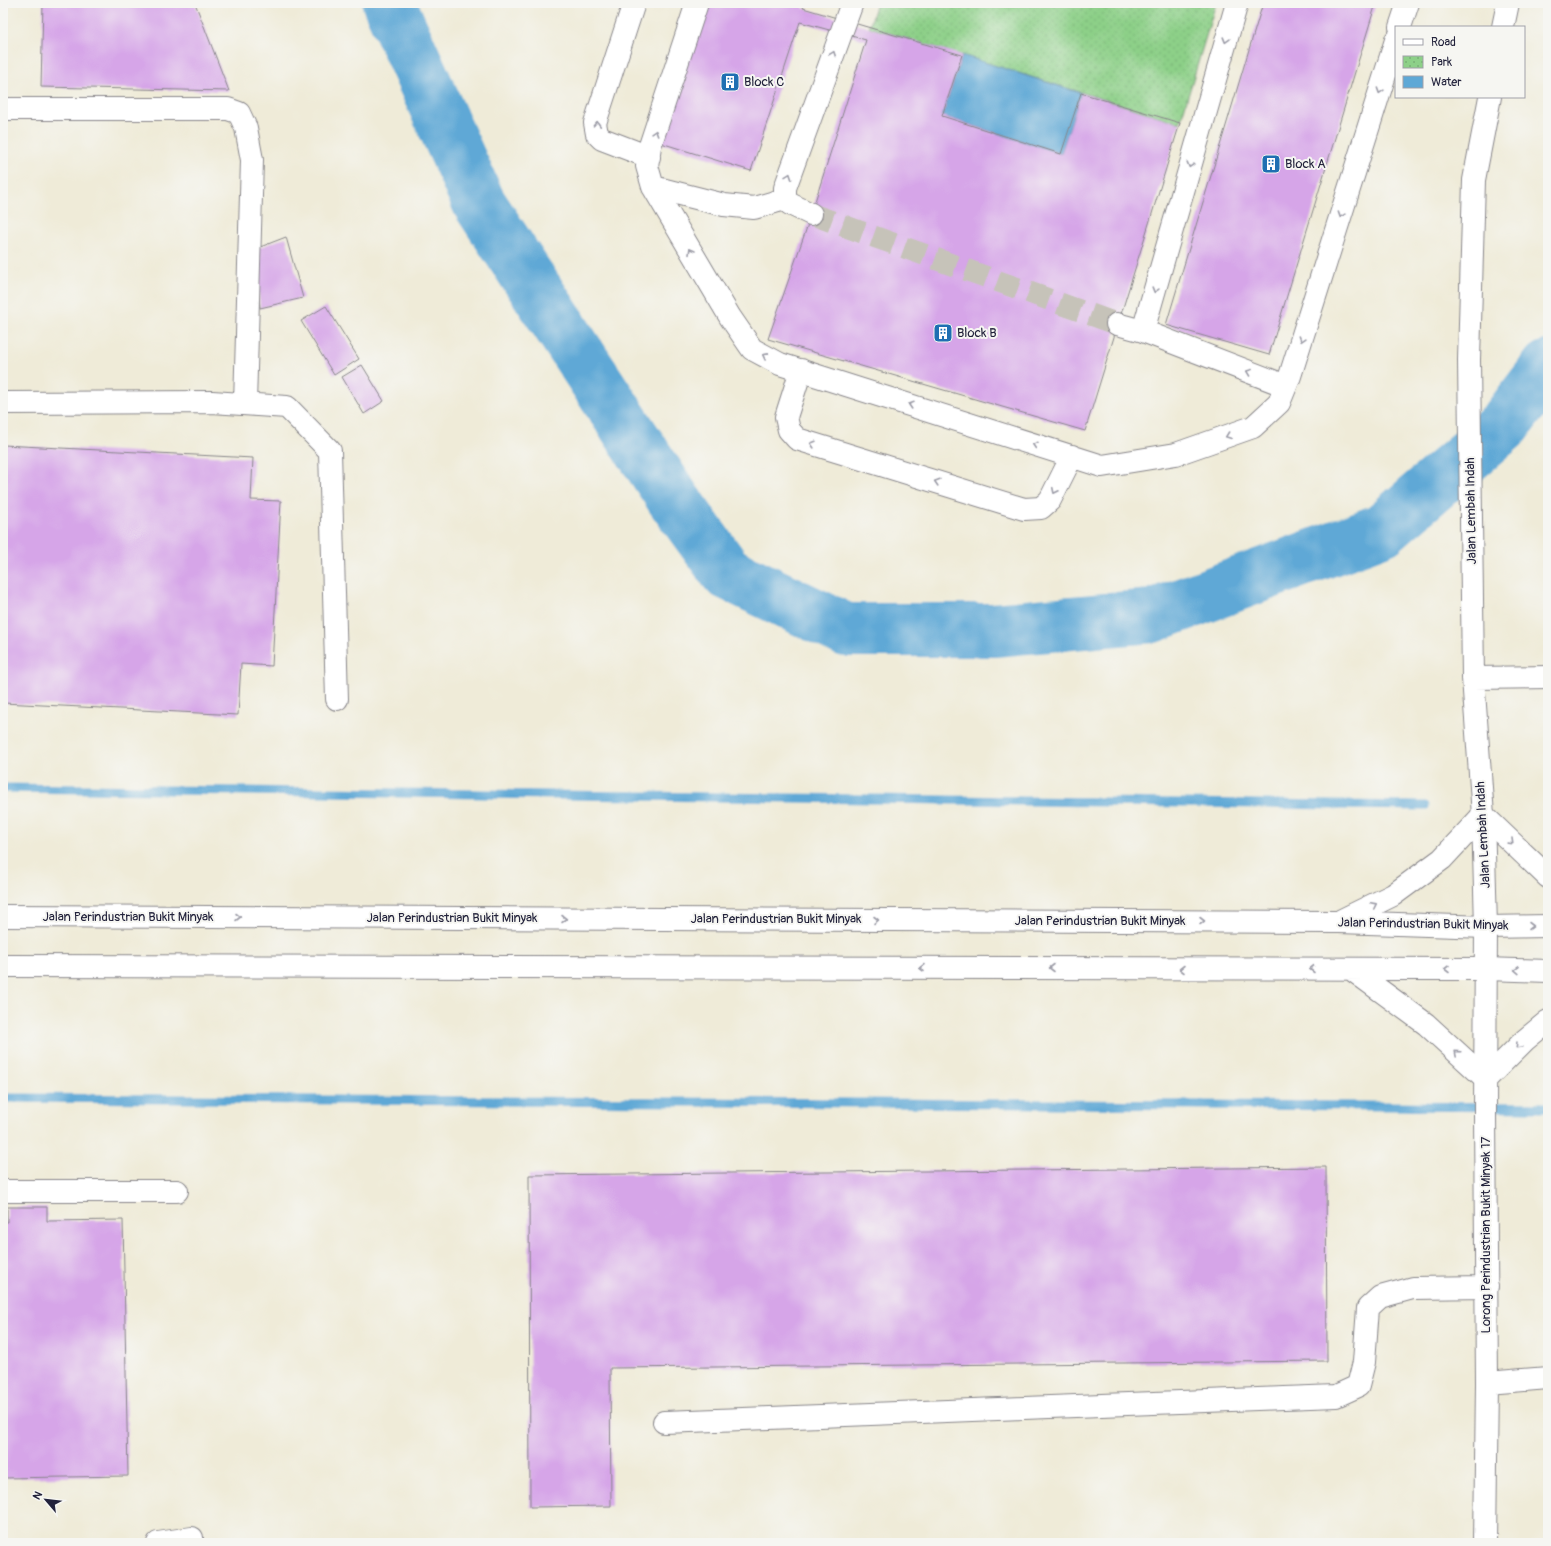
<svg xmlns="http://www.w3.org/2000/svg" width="1551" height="1546" viewBox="0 0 1551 1546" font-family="Pangolin,sans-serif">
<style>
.park{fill:url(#park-dots);stroke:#587962}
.water{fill:#5ea8d6;stroke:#406588}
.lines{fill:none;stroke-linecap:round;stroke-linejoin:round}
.stream{stroke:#5ea8d6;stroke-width:9}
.river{stroke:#5ea8d6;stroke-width:54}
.building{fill:#d6a5e8}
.minor-tunnel{stroke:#c6c3b9;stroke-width:22;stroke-dasharray:22 11;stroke-linecap:butt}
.minor-casing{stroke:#88868a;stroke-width:24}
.major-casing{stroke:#88868a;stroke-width:24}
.minor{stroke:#fff;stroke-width:22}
.major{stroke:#fff;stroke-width:22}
.oneway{stroke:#9c9ca7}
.labels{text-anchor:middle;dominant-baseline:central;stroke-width:4;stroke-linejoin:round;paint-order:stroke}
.poi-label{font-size:13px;fill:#22223b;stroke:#f6f6f2;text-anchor:start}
.street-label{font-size:13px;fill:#22223b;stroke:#f6f6f2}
</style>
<defs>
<pattern id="park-dots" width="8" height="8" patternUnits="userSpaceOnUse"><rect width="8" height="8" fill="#8dd088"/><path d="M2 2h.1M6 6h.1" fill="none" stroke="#79b276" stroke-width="1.8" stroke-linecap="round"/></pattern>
</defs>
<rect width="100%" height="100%" fill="#f6f6f2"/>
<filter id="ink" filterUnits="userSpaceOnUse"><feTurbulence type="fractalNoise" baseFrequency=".025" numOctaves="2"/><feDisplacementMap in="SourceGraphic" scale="8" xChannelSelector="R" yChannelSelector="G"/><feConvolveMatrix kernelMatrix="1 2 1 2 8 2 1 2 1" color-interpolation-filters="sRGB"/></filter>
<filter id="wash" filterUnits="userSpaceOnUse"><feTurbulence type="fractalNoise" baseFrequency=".012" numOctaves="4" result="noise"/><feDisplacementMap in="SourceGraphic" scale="16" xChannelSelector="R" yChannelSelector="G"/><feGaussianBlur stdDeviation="0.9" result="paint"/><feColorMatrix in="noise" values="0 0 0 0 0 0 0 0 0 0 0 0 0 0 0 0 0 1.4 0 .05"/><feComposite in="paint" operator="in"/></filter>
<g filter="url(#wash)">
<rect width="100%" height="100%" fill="#efebd8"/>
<!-- park -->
<path class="park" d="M 877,3 L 1216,3 L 1180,123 L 869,27 Z"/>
<!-- water -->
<path class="water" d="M 962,55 L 1081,93 L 1061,154 L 942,116 Z"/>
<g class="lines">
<!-- stream -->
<path class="stream" d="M 3,788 L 1425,806
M 3,1098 L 1548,1107"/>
<!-- river -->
<path class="river" d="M 389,3 L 479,203 L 674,500 L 727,573 L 846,630 L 993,630 L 1152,616 L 1382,530 L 1503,426 L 1548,367"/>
</g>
<g id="blocks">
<!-- building -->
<path class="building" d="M 43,3 L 195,3 L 229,91 L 41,87 Z
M 706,3 L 805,3 L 803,8 L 962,55 L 942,116 L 1061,154 L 1081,93 L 1180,123 L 1085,431 L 768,339 L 806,230 L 866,40 L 800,22 L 751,171 L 661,143 Z
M 1263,3 L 1376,3 L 1269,355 L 1166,325 Z
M 286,237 L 303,298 L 260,308 L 255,249 Z
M 326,306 L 359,359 L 334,375 L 301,321 Z
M 362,365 L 384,401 L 364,414 L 342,377 Z
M 3,445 L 253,458 L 251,500 L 281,501 L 272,666 L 241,664 L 238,715 L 3,703 Z
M 1326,1167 L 1327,1361 L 610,1368 L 611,1506 L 530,1507 L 529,1175 Z
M 7,1207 L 47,1207 L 47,1221 L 123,1220 L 128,1476 L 3,1478 L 3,1222 L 7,1222 Z"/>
</g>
</g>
<g filter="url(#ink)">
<use href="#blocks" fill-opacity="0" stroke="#88868a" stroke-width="1"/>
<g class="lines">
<!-- minor-tunnel -->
<path class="minor-tunnel" d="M 811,214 L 1117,324"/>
<defs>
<path id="minor" d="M 634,3 L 595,123 L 597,134 L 602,139 L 649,157
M 697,3 L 650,146 L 647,166 L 653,187 L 730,317 L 752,349 L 780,364 L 1102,466 L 1176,454 L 1253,427 L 1279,403 L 1290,376 L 1396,40
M 1400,27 L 1408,3
M 1503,27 L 1508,3
M 3,109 L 228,109 L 239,113 L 246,128 L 252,160 L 245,404
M 653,187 L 724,205 L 754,208 L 785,199
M 811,214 L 790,204 L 785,199 L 785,188 L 852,3
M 1117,324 L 1143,331 L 1237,3
M 1143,331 L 1286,386
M 801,370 L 786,417 L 789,430 L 797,439 L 1024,509 L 1041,508 L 1050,500 L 1072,456
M 3,403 L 212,402 L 287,407 L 330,451 L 337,699
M 1473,678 L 1548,677
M 3,1191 L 177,1191
M 1487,1383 L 1548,1378
M 664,1422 L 1336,1396 L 1358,1386 L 1364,1362 L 1368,1308 L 1380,1297 L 1413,1288 L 1487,1287
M 158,1543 L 192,1538
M 1485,1543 L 1487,1383 L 1485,1113 L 1486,927 L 1483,815 L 1473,678 L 1469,360 L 1474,180 L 1490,97"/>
<path id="major" d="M 3,916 L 1339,922 L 1486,927 L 1548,926
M 1342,920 L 1393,895 L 1442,859 L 1483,815 L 1548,877
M 3,966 L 1486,969 L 1548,971
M 1351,969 L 1426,1024 L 1486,1079 L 1525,1040 L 1548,1021"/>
</defs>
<!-- minor casing -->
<use href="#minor" class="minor-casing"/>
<!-- major casing -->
<use href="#major" class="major-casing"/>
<!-- minor -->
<use href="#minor" class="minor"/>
<!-- major -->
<use href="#major" class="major"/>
</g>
<!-- one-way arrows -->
<defs><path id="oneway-chevron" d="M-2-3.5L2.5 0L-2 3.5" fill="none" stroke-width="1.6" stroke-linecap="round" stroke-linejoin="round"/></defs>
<g class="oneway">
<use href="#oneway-chevron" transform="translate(1226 40) rotate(106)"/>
<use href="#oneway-chevron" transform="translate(833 54) rotate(-70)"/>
<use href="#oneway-chevron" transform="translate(1380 91) rotate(108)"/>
<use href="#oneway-chevron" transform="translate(597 124) rotate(-87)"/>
<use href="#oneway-chevron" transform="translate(655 133) rotate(-72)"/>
<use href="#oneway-chevron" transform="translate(1190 165) rotate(106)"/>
<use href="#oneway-chevron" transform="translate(789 176) rotate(-70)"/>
<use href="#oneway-chevron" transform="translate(1341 215) rotate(108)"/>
<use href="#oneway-chevron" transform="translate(691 251) rotate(-121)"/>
<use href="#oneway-chevron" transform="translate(1155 290) rotate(106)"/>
<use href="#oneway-chevron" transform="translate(1302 339) rotate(108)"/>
<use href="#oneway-chevron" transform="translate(765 356) rotate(-152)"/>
<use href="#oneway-chevron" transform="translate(1249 372) rotate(-159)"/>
<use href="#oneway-chevron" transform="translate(911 405) rotate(-162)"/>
<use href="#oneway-chevron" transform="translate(1228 436) rotate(160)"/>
<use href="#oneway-chevron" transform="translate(813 444) rotate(-163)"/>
<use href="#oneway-chevron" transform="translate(1035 445) rotate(-162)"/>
<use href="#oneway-chevron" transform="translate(937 482) rotate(-163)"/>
<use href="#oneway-chevron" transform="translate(1055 491) rotate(116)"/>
<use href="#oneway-chevron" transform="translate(1511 842) rotate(44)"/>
<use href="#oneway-chevron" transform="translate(1374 905) rotate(-26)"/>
<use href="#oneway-chevron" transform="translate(238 917)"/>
<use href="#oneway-chevron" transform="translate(564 919)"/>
<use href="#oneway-chevron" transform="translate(876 920)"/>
<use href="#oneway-chevron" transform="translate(1202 921)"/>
<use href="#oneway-chevron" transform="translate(1531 926)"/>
<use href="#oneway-chevron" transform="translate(922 968) rotate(-180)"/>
<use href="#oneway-chevron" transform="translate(1052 968) rotate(-180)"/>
<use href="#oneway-chevron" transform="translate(1182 969) rotate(-180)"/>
<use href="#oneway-chevron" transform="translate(1312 969) rotate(-180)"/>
<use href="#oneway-chevron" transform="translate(1447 969) rotate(-180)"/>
<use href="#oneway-chevron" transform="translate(1517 970) rotate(-178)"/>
<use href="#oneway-chevron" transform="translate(1518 1046) rotate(135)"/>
<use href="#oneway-chevron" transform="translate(1457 1053) rotate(-138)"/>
</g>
</g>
<!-- icons -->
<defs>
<symbol id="building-square" viewBox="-11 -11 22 22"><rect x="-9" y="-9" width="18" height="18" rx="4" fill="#1f6fb2" stroke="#f6f6f2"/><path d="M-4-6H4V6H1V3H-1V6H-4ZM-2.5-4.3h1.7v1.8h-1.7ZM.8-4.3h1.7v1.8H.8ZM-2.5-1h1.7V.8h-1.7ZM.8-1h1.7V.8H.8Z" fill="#fff"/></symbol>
</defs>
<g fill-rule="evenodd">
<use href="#building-square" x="719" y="71" width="22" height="22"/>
<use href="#building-square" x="1260" y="153" width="22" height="22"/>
<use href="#building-square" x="932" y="322" width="22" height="22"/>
</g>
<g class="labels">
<!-- poi labels -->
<g class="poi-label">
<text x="744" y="82">Block C</text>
<text x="1285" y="164">Block A</text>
<text x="957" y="333">Block B</text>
</g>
<!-- street labels -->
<g class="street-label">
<text transform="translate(1471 511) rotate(-91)">Jalan Lembah Indah</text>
<text transform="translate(1483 835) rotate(-93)">Jalan Lembah Indah</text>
<text x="128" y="917">Jalan Perindustrian Bukit Minyak</text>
<text x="452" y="918">Jalan Perindustrian Bukit Minyak</text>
<text x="776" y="919">Jalan Perindustrian Bukit Minyak</text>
<text x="1100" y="921">Jalan Perindustrian Bukit Minyak</text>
<text transform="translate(1423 924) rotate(1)">Jalan Perindustrian Bukit Minyak</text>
<text transform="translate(1486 1235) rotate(-90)">Lorong Perindustrian Bukit Minyak 17</text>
</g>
</g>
<!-- margin -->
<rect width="1551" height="1546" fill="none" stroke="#f6f6f2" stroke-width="16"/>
<!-- legend -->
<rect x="1395" y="26" width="130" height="72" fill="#f6f6f2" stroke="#a1a1a9"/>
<rect x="1403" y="39" width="20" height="6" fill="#ffffff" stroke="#a1a1a9"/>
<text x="1431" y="46" font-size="12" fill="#22223b">Road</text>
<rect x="1403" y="56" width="20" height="12" fill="url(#park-dots)" stroke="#a1a1a9"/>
<text x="1431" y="66" font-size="12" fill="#22223b">Park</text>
<rect x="1403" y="76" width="20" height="12" fill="#5ea8d6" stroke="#a1a1a9"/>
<text x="1431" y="86" font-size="12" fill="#22223b">Water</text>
<!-- north arrow -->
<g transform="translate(46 1500) rotate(298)" stroke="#f6f6f2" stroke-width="3" paint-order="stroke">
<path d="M0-3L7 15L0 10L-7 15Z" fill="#22223b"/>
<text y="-6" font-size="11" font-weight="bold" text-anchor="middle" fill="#22223b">N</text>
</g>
</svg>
